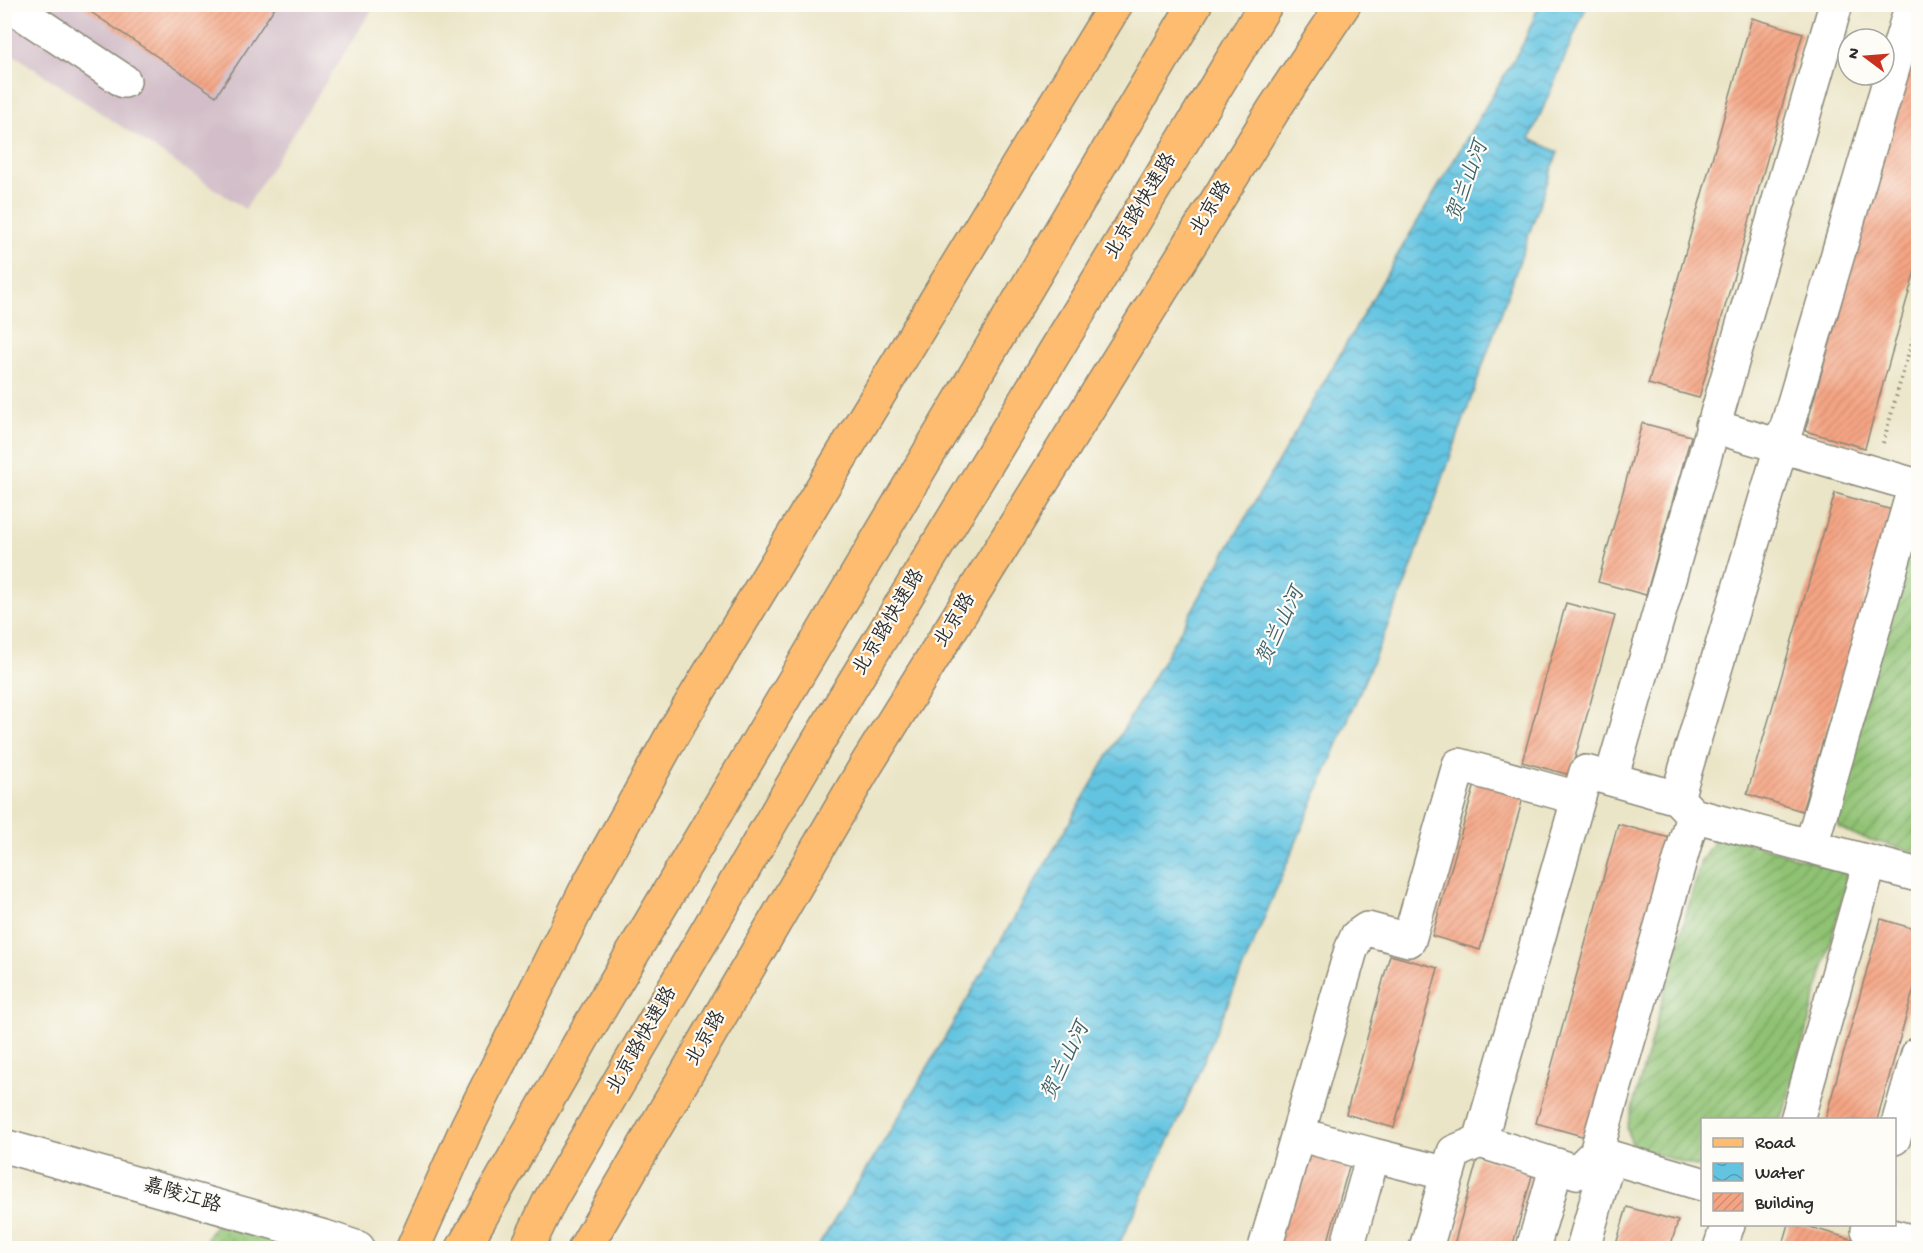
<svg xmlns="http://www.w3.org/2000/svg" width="1923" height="1253" viewBox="0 0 1923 1253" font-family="'Gochi Hand','LXGW WenKai TC',sans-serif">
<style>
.industrial{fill:#d2bdc8}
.grass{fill:url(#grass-dots);stroke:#5e764f;stroke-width:1.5}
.garden{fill:url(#garden-furrows);stroke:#5e764f;stroke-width:1.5}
.pitch{fill:#90c273;stroke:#5e764f;stroke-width:1.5}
.water{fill:url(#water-waves);stroke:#477886;stroke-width:1.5}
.building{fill:url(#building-hatch)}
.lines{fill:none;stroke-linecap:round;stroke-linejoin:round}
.minor-casing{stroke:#8b8879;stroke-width:36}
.major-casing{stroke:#8b8879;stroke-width:36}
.highway-casing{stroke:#8b8879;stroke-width:36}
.path{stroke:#8b8879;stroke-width:4;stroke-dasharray:1.5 4.5;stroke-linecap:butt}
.minor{stroke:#fff;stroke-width:33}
.major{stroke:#fdbc6f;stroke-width:33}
.highway{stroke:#fdbc6f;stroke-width:33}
.labels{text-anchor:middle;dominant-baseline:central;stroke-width:4.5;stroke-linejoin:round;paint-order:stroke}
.street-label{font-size:20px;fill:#2b2b2b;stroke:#fdfcf7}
.water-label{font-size:21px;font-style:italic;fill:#3f616b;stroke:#fdfcf7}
</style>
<defs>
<pattern id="grass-dots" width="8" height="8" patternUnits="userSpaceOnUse" patternTransform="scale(1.5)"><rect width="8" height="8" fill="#90c273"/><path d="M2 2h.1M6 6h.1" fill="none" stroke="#769e5f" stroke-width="1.8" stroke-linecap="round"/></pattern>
<pattern id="garden-furrows" width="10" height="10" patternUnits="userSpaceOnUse" patternTransform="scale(1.5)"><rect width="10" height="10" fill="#90c273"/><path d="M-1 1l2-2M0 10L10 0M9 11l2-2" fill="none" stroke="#769e5f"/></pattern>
<pattern id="water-waves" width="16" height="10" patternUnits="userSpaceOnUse" patternTransform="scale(1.5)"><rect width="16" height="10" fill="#63c4e1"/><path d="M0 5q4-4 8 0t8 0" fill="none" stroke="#529fb7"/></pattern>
<pattern id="building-hatch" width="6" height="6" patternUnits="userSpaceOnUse" patternTransform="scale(1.5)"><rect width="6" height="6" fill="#f4a483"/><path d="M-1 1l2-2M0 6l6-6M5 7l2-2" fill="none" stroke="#d18d71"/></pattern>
</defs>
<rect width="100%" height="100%" fill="#fdfcf7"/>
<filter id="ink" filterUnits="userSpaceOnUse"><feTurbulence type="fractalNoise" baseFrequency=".0167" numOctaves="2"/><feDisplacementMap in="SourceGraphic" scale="12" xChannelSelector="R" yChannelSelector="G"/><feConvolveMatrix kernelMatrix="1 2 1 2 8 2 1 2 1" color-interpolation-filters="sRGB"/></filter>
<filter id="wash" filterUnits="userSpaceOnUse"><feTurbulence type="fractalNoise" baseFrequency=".008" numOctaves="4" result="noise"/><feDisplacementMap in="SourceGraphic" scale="24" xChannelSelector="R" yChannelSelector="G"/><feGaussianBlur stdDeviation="1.35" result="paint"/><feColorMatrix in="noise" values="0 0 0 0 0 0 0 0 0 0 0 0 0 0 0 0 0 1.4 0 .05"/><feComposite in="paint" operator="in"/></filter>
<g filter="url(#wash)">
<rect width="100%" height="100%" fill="#ebe5c7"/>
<!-- industrial -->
<path class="industrial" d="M 4,5 L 375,5 L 245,209 L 5,49 Z"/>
<!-- grass -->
<path class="grass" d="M 217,1222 L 252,1222 L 284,1244 L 287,1248 L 201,1248 Z"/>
<!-- garden -->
<path class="garden" d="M 1918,514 L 1918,853 L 1853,835 L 1840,828 L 1833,813 Z
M 1722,835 L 1846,872 L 1845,889 L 1782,1119 L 1702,1120 L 1702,1168 L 1645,1151 L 1631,1143 L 1627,1127 L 1701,861 L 1711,845 Z"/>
<!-- pitch -->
<path class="pitch" d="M 1918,634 L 1918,677 L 1907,674 Z"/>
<!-- water -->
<path class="water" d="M 1539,5 L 1587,5 L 1530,139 L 1558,152 L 1407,580 L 1177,1124 L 1117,1248 L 817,1248 L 896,1122 L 1397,256 L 1523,44 Z"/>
<g id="blocks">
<!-- building -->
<path class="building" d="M 79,4 L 277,4 L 216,96 Z
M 1752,18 L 1803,33 L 1699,398 L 1648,384 Z
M 1908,67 L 1918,70 L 1918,260 L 1865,448 L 1805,431 Z
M 1642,423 L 1691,436 L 1646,595 L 1598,582 Z
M 1835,493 L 1892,510 L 1802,811 L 1747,794 Z
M 1566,603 L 1615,616 L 1570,775 L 1522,762 Z
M 1477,777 L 1525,791 L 1480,950 L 1432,936 Z
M 1618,824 L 1670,838 L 1589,1138 L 1536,1123 Z
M 1881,919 L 1918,930 L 1918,974 L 1877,1120 L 1825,1120 Z
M 1390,955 L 1438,968 L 1394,1128 L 1346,1114 Z
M 1304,1142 L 1352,1156 L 1326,1248 L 1275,1248 Z
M 1478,1157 L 1533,1172 L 1512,1248 L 1453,1248 Z
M 1627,1207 L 1678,1221 L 1670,1248 L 1615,1248 Z
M 1789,1224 L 1800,1224 L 1854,1240 L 1852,1248 L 1782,1248 Z"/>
</g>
</g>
<g filter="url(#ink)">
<use href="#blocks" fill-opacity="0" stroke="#8b8879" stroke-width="1.5"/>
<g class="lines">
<defs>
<path id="minor" d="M 8,4 L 124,81
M 1712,426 L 1918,486
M 1611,779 L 1836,4
M 1693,815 L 1677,798 L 1912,4
M 1811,846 L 1915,485
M 1797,1120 L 1870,862
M 1298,1134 L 1373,1155
M 1894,1138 L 1918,1054
M 4,1146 L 325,1237 L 358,1248
M 1702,1184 L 1596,1153 L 1693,815 L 1918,875
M 1868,1230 L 1918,1243
M 1265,1248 L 1351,950 L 1357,936 L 1367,929 L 1409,940 L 1459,765 L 1578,798
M 1347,1248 L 1373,1155 L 1448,1174
M 1426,1248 L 1454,1152 L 1480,1141
M 1533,1248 L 1557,1165
M 1583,1248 L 1604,1175 L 1596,1153 L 1577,1172 L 1480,1141 L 1586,772 L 1677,798
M 1720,1248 L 1728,1224"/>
<path id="major" d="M 413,1248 L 467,1127 L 586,890 L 675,730 L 1116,4
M 585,1248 L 865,767 L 1274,109 L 1344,4"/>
<path id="highway" d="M 463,1248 L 586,1032 L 1195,4
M 527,1248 L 550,1200 L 819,740 L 1266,4"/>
</defs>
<!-- minor casing -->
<use href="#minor" class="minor-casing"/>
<!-- major casing -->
<use href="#major" class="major-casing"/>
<!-- highway casing -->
<use href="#highway" class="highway-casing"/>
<!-- path -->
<path class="path" d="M 1883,443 L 1918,320"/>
<!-- minor -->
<use href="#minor" class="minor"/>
<!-- major -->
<use href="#major" class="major"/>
<!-- highway -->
<use href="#highway" class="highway"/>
</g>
</g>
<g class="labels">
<!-- street labels -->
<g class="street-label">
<text transform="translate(1142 207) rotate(-59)">北京路快速路</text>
<text transform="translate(1212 209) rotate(-58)">北京路</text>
<text transform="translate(956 621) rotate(-58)">北京路</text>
<text transform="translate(890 623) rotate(-59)">北京路快速路</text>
<text transform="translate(707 1039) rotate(-60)">北京路</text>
<text transform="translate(643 1041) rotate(-60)">北京路快速路</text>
<text transform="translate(182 1197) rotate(16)">嘉陵江路</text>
</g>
<!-- water labels -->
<g class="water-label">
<text transform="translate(1469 182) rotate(-70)">贺兰山河</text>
<text transform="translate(1282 627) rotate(-64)">贺兰山河</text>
<text transform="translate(1067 1062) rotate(-64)">贺兰山河</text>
</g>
</g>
<!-- margin -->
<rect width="1923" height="1253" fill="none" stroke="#fdfcf7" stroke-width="24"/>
<!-- legend -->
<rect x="1701" y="1118" width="195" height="108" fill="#fdfcf7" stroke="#a9a8a5" stroke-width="1.5"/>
<rect x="1713" y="1138" width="30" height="9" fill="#fdbc6f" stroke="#a9a8a5" stroke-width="1.5"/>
<text x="1755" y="1148" font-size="18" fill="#2b2b2b">Road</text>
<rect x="1713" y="1163" width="30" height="18" fill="url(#water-waves)" stroke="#a9a8a5" stroke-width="1.5"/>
<text x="1755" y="1178" font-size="18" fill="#2b2b2b">Water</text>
<rect x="1713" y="1193" width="30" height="18" fill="url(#building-hatch)" stroke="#a9a8a5" stroke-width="1.5"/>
<text x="1755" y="1208" font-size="18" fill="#2b2b2b">Building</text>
<!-- north arrow -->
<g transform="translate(1866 57) rotate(286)"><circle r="28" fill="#fdfcf7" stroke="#a9a8a5" stroke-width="1.5"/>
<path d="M0-4.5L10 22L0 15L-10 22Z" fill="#c8321e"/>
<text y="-9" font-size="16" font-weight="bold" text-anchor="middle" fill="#2b2b2b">N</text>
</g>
</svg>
